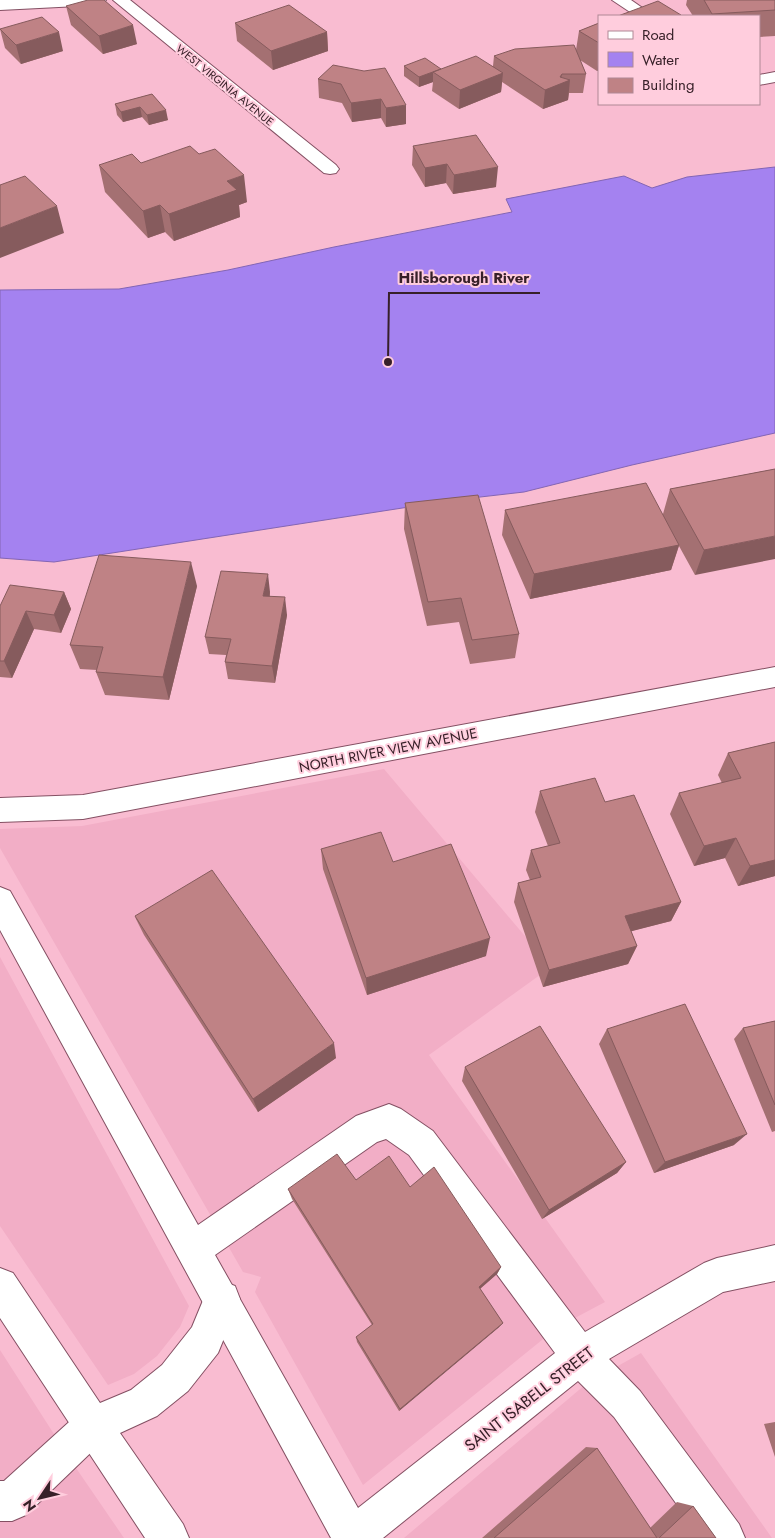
<svg xmlns="http://www.w3.org/2000/svg" width="775" height="1538" viewBox="0 0 775 1538" font-family="Jost,sans-serif">
<style>
.built{fill:#f2aec6}
.water{fill:#a482f0;stroke:#8365b4}
.lines{fill:none;stroke-linecap:round;stroke-linejoin:round}
.minor-casing{stroke:#845063;stroke-width:2}
.major-casing{stroke:#845063;stroke-width:2}
.minor{fill:#fff;fill-rule:evenodd}
.major{fill:#fff;fill-rule:evenodd}
.wall{fill:#a47072}
.shaded-wall{fill:#865b5d}
.building{fill:#bf8285;stroke:#865b5d}
.labels{text-anchor:middle;dominant-baseline:central;stroke-width:4;stroke-linejoin:round;paint-order:stroke}
.far-street-label{font-size:11px;fill:#372028;stroke:#ffcddd}
.street-label{font-size:14px;fill:#372028;stroke:#ffcddd}
.near-street-label{font-size:16px;fill:#372028;stroke:#ffcddd}
.leader{fill:none;stroke:#372028;stroke-width:2}
.callout-dot{fill:#372028;stroke:#ffcddd;stroke-width:2}
.callout-label{font-size:15px;text-anchor:middle;font-weight:bold;fill:#372028;stroke:#ffcddd;stroke-width:4;stroke-linejoin:round;paint-order:stroke}
</style>
<rect width="100%" height="100%" fill="#f9bcd1"/>
<!-- built -->
<path class="built" d="M 384,769 L 551,967 L 429,1055 L 605,1302 L 558,1327 L 363,1485 L 255,1292 L 261,1277 L 243,1272 L 0,848 L 0,829 L 82,826 Z
M 0,957 L 189,1306 L 180,1327 L 157,1356 L 134,1374 L 108,1385 L 0,1226 Z
M 0,1350 L 61,1445 L 65,1471 L 76,1468 L 124,1538 L 0,1538 Z
M 641,1353 L 772,1538 L 404,1538 L 586,1384 Z"/>
<!-- water -->
<path class="water" d="M 775,167 L 775,433 L 632,465 L 524,492 L 454,500 L 54,562 L 0,558 L 0,290 L 119,289 L 228,270 L 334,247 L 512,212 L 506,199 L 624,176 L 652,188 L 687,177 Z"/>
<g class="lines">
<defs>
<path id="minor" d="M 0,0 L 106,0 L 103,3 L 98,5 L 0,10 Z
M 113,0 L 130,0 L 336,165 L 339,169 L 336,173 L 330,174 L 324,173 Z
M 612,0 L 631,0 L 654,16 L 636,16 Z
M 775,72 L 775,82 L 759,85 L 759,75 Z
M 775,667 L 775,687 L 83,819 L 0,822 L 0,798 L 83,795 Z
M 0,887 L 10,891 L 198,1225 L 356,1116 L 389,1104 L 401,1109 L 433,1131 L 585,1332 L 704,1263 L 717,1258 L 775,1245 L 775,1281 L 723,1292 L 609,1359 L 640,1391 L 739,1524 L 745,1538 L 701,1538 L 614,1417 L 578,1381 L 383,1538 L 331,1538 L 0,930 ZM 386,1139 L 409,1155 L 555,1353 L 358,1508 L 215,1255 L 377,1142 Z
M 92,1407 L 105,1413 L 111,1426 L 105,1439 L 26,1515 L 12,1521 L 0,1521 L 0,1481 L 4,1481 L 79,1413 Z"/>
<path id="major" d="M 0,1268 L 13,1273 L 100,1403 L 131,1390 L 162,1365 L 192,1327 L 209,1286 L 222,1281 L 235,1286 L 240,1299 L 218,1353 L 188,1391 L 157,1416 L 120,1433 L 183,1524 L 189,1538 L 145,1538 L 0,1318 Z"/>
</defs>
<!-- minor casing -->
<use href="#minor" class="minor-casing"/>
<!-- major casing -->
<use href="#major" class="major-casing"/>
<!-- minor -->
<use href="#minor" class="minor"/>
<!-- major -->
<use href="#major" class="major"/>
</g>
<!-- wall -->
<path class="wall" d="M 687,0 L 775,0 L 775,36 L 759,37 L 759,16 L 693,16 L 686,5 Z
M 66,6 L 137,44 L 103,54 L 71,25 Z
M 235,23 L 327,32 L 328,51 L 273,70 L 237,41 Z
M 599,23 L 599,70 L 597,71 L 580,60 L 586,74 L 583,93 L 569,93 L 568,100 L 543,109 L 502,82 L 501,92 L 459,109 L 432,91 L 433,82 L 419,87 L 404,76 L 404,66 L 441,69 L 493,66 L 494,56 L 576,50 L 579,31 Z
M 0,29 L 63,51 L 21,64 L 5,48 Z
M 364,71 L 406,124 L 386,127 L 381,118 L 352,122 L 342,103 L 319,98 L 318,79 Z
M 152,94 L 168,120 L 149,125 L 142,117 L 123,122 L 117,115 L 115,104 Z
M 413,146 L 496,187 L 453,194 L 446,183 L 425,187 L 412,165 Z
M 141,163 L 247,202 L 239,205 L 240,217 L 174,241 L 165,232 L 148,238 L 105,192 L 99,165 Z
M 775,469 L 695,575 L 679,546 L 671,570 L 530,599 L 502,535 L 505,510 L 663,514 L 670,489 Z
M 405,503 L 519,634 L 515,658 L 470,664 L 459,622 L 427,626 L 404,529 Z
M 197,586 L 169,700 L 105,695 L 96,672 L 97,670 L 80,669 L 70,645 Z
M 64,592 L 71,609 L 61,633 L 34,629 L 12,678 L 0,677 L 0,606 Z
M 270,592 L 270,596 L 287,615 L 275,683 L 228,679 L 225,662 L 226,655 L 209,654 L 205,637 Z
M 775,742 L 775,876 L 738,886 L 725,858 L 694,866 L 670,814 L 679,793 L 722,783 L 718,775 L 728,753 Z
M 540,791 L 605,802 L 681,902 L 671,921 L 631,931 L 637,946 L 628,964 L 543,987 L 514,902 L 518,883 L 530,880 L 526,870 L 531,850 L 548,846 L 535,812 Z
M 321,849 L 393,862 L 486,956 L 367,995 L 323,869 Z
M 135,917 L 336,1058 L 258,1112 L 144,935 Z
M 775,1021 L 775,1131 L 772,1132 L 734,1039 L 743,1028 Z
M 607,1029 L 734,1145 L 654,1173 L 599,1044 Z
M 465,1067 L 626,1162 L 617,1173 L 542,1219 L 462,1081 Z
M 356,1180 L 410,1187 L 501,1267 L 497,1274 L 480,1289 L 503,1323 L 498,1328 L 399,1411 L 357,1342 L 356,1337 L 372,1325 L 292,1199 L 288,1189 Z
M 775,1422 L 775,1457 L 764,1424 Z
M 586,1447 L 597,1448 L 650,1528 L 677,1502 L 693,1506 L 716,1538 L 482,1538 Z"/>
<!-- shaded-wall -->
<path class="shaded-wall" d="M 133,25 L 137,44 L 103,54 L 99,36 Z
M 59,32 L 63,51 L 21,64 L 16,45 Z
M 327,32 L 328,51 L 273,70 L 271,51 Z
M 599,59 L 599,70 L 597,71 Z
M 433,72 L 433,82 L 419,87 L 419,77 Z
M 503,73 L 501,92 L 459,109 L 460,90 Z
M 562,74 L 560,84 L 570,80 L 568,100 L 543,109 L 545,90 L 560,77 Z
M 381,99 L 381,118 L 352,122 L 351,103 Z
M 406,105 L 406,124 L 386,127 L 386,108 Z
M 140,107 L 142,117 L 123,122 L 121,112 Z
M 166,110 L 168,120 L 149,125 L 147,115 Z
M 447,164 L 446,183 L 425,187 L 425,168 Z
M 498,167 L 496,187 L 453,194 L 454,175 Z
M 244,175 L 247,202 L 239,205 L 240,217 L 174,241 L 169,214 L 227,181 Z
M 160,205 L 165,232 L 148,238 L 143,211 Z
M 57,206 L 64,233 L 0,258 L 0,228 Z
M 775,536 L 775,559 L 695,575 L 704,550 Z
M 679,545 L 671,570 L 530,599 L 534,574 Z
M 191,562 L 197,586 L 169,700 L 163,677 Z
M 268,574 L 270,592 L 266,613 L 263,596 Z
M 64,592 L 71,609 L 61,633 L 54,615 Z
M 285,597 L 287,615 L 275,683 L 272,666 Z
M 26,611 L 34,629 L 12,678 L 4,661 Z
M 736,838 L 725,858 L 694,866 L 704,846 Z
M 775,860 L 775,876 L 738,886 L 750,866 Z
M 681,902 L 671,921 L 617,935 L 625,916 Z
M 490,938 L 486,956 L 367,995 L 366,978 Z
M 637,946 L 628,964 L 543,987 L 549,970 Z
M 334,1043 L 336,1058 L 258,1112 L 253,1099 Z
M 747,1134 L 734,1145 L 654,1173 L 665,1162 Z
M 626,1162 L 617,1173 L 542,1219 L 549,1210 Z
M 501,1267 L 497,1274 L 475,1293 L 479,1287 Z
M 503,1323 L 498,1328 L 399,1411 L 400,1409 Z"/>
<!-- building -->
<path class="building" d="M 88,0 L 104,0 L 133,25 L 99,36 L 66,6 Z
M 704,0 L 775,0 L 775,10 L 712,14 Z
M 658,1 L 681,15 L 677,16 L 618,16 Z
M 289,5 L 327,32 L 271,51 L 235,23 Z
M 42,17 L 59,32 L 16,45 L 0,29 Z
M 599,23 L 599,43 L 579,31 Z
M 574,45 L 586,74 L 562,74 L 560,77 L 570,80 L 545,90 L 494,56 L 515,49 Z
M 476,56 L 503,73 L 460,90 L 433,72 Z
M 425,58 L 441,69 L 419,77 L 404,66 Z
M 333,65 L 364,71 L 385,68 L 406,105 L 386,108 L 381,99 L 351,103 L 341,84 L 318,79 Z
M 152,94 L 166,110 L 147,115 L 140,107 L 121,112 L 115,104 Z
M 476,135 L 498,167 L 454,175 L 447,164 L 425,168 L 413,146 Z
M 190,146 L 199,154 L 215,149 L 244,175 L 227,181 L 237,190 L 169,214 L 160,205 L 143,211 L 99,165 L 132,154 L 141,163 Z
M 25,176 L 57,206 L 0,228 L 0,185 Z
M 775,469 L 775,536 L 704,550 L 670,489 Z
M 646,483 L 679,545 L 534,574 L 505,510 Z
M 478,495 L 519,634 L 472,640 L 461,598 L 428,602 L 405,503 Z
M 99,555 L 191,562 L 163,677 L 96,672 L 103,647 L 70,645 Z
M 221,571 L 268,574 L 263,596 L 285,597 L 272,666 L 225,662 L 231,639 L 205,637 Z
M 10,585 L 64,592 L 54,615 L 26,611 L 4,661 L 0,661 L 0,606 Z
M 775,742 L 775,860 L 750,866 L 736,838 L 704,846 L 679,793 L 741,778 L 728,753 Z
M 595,778 L 605,802 L 634,795 L 681,902 L 625,916 L 637,946 L 549,970 L 518,883 L 541,877 L 531,850 L 560,843 L 540,791 Z
M 381,832 L 393,862 L 451,844 L 490,938 L 366,978 L 321,849 Z
M 212,870 L 334,1043 L 253,1099 L 135,916 Z
M 685,1004 L 747,1134 L 665,1162 L 607,1029 Z
M 775,1021 L 775,1105 L 743,1028 Z
M 540,1026 L 626,1162 L 549,1210 L 465,1067 Z
M 337,1154 L 356,1180 L 389,1156 L 410,1187 L 434,1167 L 501,1267 L 479,1287 L 503,1323 L 400,1409 L 356,1337 L 373,1324 L 288,1189 Z
M 597,1448 L 657,1538 L 494,1538 Z
M 693,1506 L 716,1538 L 659,1538 Z"/>
<g class="labels">
<!-- far-street labels -->
<g class="far-street-label">
<text transform="translate(225 85) rotate(39)">WEST VIRGINIA AVENUE</text>
</g>
<!-- street labels -->
<g class="street-label">
<text transform="translate(388 750) rotate(-11)">NORTH RIVER VIEW AVENUE</text>
</g>
<!-- near-street labels -->
<g class="near-street-label">
<text transform="translate(529 1399) rotate(-38)">SAINT ISABELL STREET</text>
</g>
</g>
<!-- callouts -->
<path class="leader" d="M388 362L389 293H540"/>
<circle class="callout-dot" cx="388" cy="362" r="5"/>
<g class="callout-label">
<text x="464" y="283">Hillsborough River</text>
</g>
<!-- legend -->
<rect x="598" y="15" width="162" height="90" fill="#ffcddd" stroke="#af8895"/>
<rect x="608" y="31" width="25" height="8" fill="#ffffff" stroke="#af8895"/>
<text x="642" y="40" font-size="15" fill="#372028">Road</text>
<rect x="608" y="52" width="25" height="15" fill="#a482f0" stroke="#af8895"/>
<text x="642" y="65" font-size="15" fill="#372028">Water</text>
<rect x="608" y="78" width="25" height="15" fill="#bf8285" stroke="#af8895"/>
<text x="642" y="90" font-size="15" fill="#372028">Building</text>
<!-- north arrow -->
<g transform="translate(40 1498) rotate(235)" stroke="#ffcddd" stroke-width="4" paint-order="stroke">
<path d="M0-4L9 19L0 12L-9 19Z" fill="#372028"/>
<text y="-8" font-size="14" font-weight="bold" text-anchor="middle" fill="#372028">N</text>
</g>
</svg>
